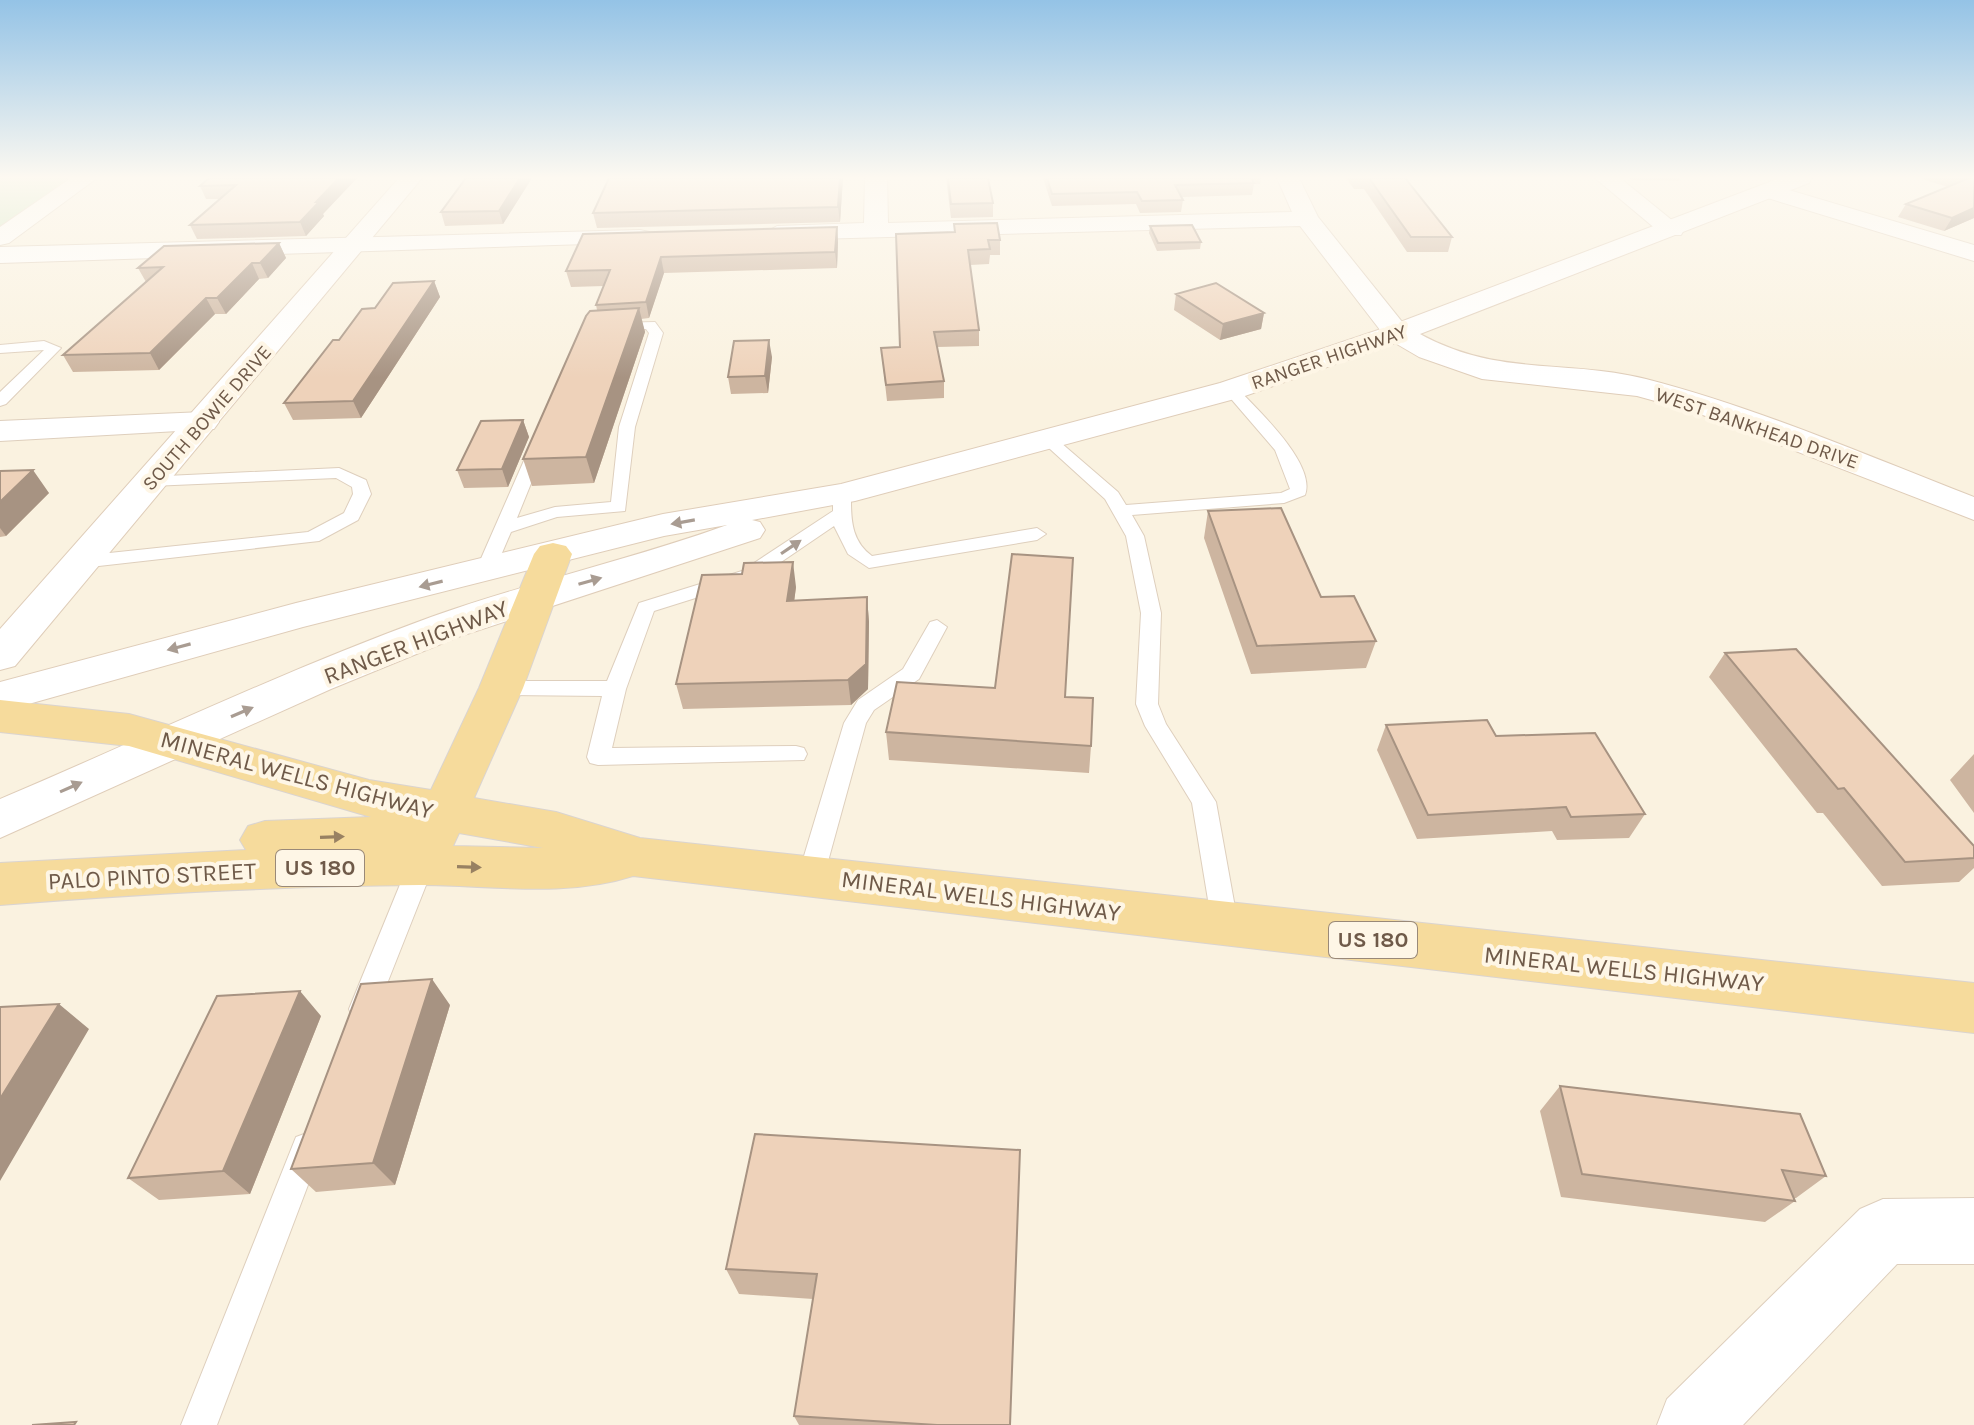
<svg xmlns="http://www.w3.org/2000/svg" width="1974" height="1425" viewBox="0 0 1974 1425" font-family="Karla,sans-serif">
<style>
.green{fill:#cde6c0}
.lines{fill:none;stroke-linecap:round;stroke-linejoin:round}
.lane-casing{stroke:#decfbd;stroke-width:2}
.street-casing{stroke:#decfbd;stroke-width:2}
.secondary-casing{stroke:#dfcdb9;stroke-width:2}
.primary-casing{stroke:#dad4d0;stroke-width:2}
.lane{fill:#fff;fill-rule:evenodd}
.street{fill:#fff;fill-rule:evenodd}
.secondary{fill:#fff;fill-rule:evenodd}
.primary{fill:#f6db9c;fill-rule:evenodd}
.wall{fill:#cdb5a0}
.shaded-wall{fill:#a79382}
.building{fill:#eed2ba;stroke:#a79382;stroke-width:2}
.oneway{fill:#a99c92}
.oneway2{fill:#988162}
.labels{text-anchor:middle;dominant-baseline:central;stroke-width:8;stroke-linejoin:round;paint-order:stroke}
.far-street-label{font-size:20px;fill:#6f5a49;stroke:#fef6e6}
.shield{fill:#fef6e6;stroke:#9a8978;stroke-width:2}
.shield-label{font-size:22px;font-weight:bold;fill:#6f5a49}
.street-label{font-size:24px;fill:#6f5a49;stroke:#fef6e6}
</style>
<rect width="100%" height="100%" fill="#faf2e0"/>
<!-- green -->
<path class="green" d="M 0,178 L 73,178 L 0,228 Z"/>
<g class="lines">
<defs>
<path id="lane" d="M 655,322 L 663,333 L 635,427 L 625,511 L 557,517 L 511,532 L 493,574 L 479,574 L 476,570 L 533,440 L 545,440 L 547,444 L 517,518 L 555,507 L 611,502 L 619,427 L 649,333 L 646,329 L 614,331 L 607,327 L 614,323 Z
M 44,341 L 61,348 L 6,404 L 0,406 L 0,392 L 44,350 L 0,353 L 0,345 Z
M 1226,387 L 1236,387 C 1256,408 1317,464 1305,495 L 1284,503 L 1132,515 L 1144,536 L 1161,613 L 1158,704 L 1166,724 L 1216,802 L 1238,924 L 1234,932 L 1225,935 L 1216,932 L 1212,924 L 1192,803 L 1145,726 L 1136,704 L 1141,613 L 1126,536 L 1105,499 L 1039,439 L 1047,434 L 1053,436 L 1118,492 L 1126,505 L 1281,493 L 1290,489 L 1275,450 L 1226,393 Z
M 339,468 L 366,480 L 371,494 L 358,520 L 319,541 L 81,568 L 72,562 L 81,556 L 308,532 L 344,513 L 353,494 L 352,487 L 336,478 L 151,486 L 142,481 L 145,477 Z
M 842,496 L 851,501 C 851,523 853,542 872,556 L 1037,528 L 1046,534 L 1037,540 L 869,568 L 848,554 L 834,526 L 756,579 L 654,611 L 626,689 L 612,748 L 796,746 L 804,748 L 807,754 L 804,760 L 598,765 L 590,763 L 587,757 L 602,696 L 501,695 L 490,688 L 501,681 L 607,681 L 639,603 L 742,571 L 833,511 L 833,501 Z
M 937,620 L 947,627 L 919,679 L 874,710 L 866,723 L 824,876 L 820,883 L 811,886 L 802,883 L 798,876 L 844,723 L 858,700 L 903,669 L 930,622 Z
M 421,855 L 430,858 L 434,865 L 377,1009 L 373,1018 L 363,1022 L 353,1018 L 349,1009 L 408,865 L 412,858 Z
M 307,1133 L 318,1137 L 322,1148 L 217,1425 L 181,1425 L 296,1137 Z"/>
<path id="street" d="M 71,178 L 97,178 L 9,243 L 0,245 L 0,227 Z
M 865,178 L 887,178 L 888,223 L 1292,212 L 1277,178 L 1299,178 L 1318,217 L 1411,333 L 1407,339 L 1387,339 L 1300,226 L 777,240 L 765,233 L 777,226 L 864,223 Z
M 1595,178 L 1620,178 L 1684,230 L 1681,235 L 1663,235 Z
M 1769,184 L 1974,245 L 1974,261 L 1761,196 L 1758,191 L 1761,186 Z
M 640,230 L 649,232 L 652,237 L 649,242 L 0,263 L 0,247 Z
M 203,412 L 214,415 L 219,422 L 214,429 L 0,441 L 0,421 Z
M 1974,1198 L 1974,1264 L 1897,1264 L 1743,1425 L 1657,1425 L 1667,1399 L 1860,1209 L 1883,1199 Z"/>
<path id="secondary" d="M 399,178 L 422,178 L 15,666 L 0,670 L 0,629 Z
M 1780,178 L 1812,178 L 1809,183 L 1420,334 C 1498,377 1566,359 1646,379 C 1758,408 1866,455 1974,497 L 1974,520 L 1695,412 L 1637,396 L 1482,379 L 1419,357 L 1395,343 L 1242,397 L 855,501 L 752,520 L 760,522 L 765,530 L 760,538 L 458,637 L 331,689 L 0,838 L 0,799 C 144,738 285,670 431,617 C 529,582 630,560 727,525 L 664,536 L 303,627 L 0,712 L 0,682 L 296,603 L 663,514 L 841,484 L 1220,383 L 1387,327 Z"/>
<path id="primary" d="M 553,543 L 566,546 L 572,554 L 523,688 L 474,798 L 556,812 L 640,838 L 1974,983 L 1974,1033 L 633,876 C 565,898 490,885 420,885 C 280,886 139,894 0,905 L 0,863 L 246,850 L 240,840 L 248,826 L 265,821 L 371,817 L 129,746 L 0,732 L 0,700 L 129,714 L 369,780 L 431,790 L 479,688 L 534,554 L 540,546 ZM 459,833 L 543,848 L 453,846 Z"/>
</defs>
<!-- lane casing -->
<use href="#lane" class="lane-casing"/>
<!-- street casing -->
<use href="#street" class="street-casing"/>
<!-- secondary casing -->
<use href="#secondary" class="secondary-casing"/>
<!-- primary casing -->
<use href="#primary" class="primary-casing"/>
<!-- lane -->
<use href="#lane" class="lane"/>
<!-- street -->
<use href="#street" class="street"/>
<!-- secondary -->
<use href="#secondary" class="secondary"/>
<!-- primary -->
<use href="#primary" class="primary"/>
</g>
<!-- wall -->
<path class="wall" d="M 357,178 L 323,214 L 324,216 L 306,236 L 197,239 L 190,225 L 219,199 L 206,199 L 200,186 Z
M 466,178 L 532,178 L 503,224 L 445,226 L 441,212 Z
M 609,178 L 843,178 L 840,222 L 597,228 L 593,213 Z
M 946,178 L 988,178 L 993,203 L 993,217 L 951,218 Z
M 1043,178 L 1261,178 L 1260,184 L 1254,184 L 1252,195 L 1181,197 L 1183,200 L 1181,212 L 1140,213 L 1136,204 L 1052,206 Z
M 1346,178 L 1405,178 L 1452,237 L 1448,252 L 1407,252 L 1364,189 L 1354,189 Z
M 1629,178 L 1680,178 L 1679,181 L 1632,180 Z
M 1923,178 L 1974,178 L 1974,218 L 1944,231 L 1898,217 L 1906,204 L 1948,187 L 1922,179 Z
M 954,224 L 1000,240 L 1000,255 L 990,255 L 989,264 L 970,265 L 979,330 L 979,346 L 937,347 L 944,381 L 944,398 L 887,401 L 881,348 L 900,347 L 954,232 Z
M 1150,226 L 1201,242 L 1200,249 L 1157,251 L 1149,233 Z
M 837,227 L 838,242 L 837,268 L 664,273 L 649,318 L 641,319 L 645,332 L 594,483 L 532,486 L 523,459 L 597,310 L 596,305 L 604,286 L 571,287 L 566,271 Z
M 279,243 L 286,258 L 268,278 L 259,279 L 226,314 L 215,314 L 159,370 L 73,372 L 63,355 L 146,282 L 138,268 Z
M 434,281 L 440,297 L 361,418 L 293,420 L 284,403 L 339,340 L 375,308 Z
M 1176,294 L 1264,313 L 1261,329 L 1220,340 L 1174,310 Z
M 772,357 L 768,393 L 731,394 L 728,377 Z
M 523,420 L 529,437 L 508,487 L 464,488 L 457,470 Z
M 0,471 L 49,493 L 6,536 L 0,537 Z
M 1208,511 L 1376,641 L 1366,668 L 1251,674 L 1204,538 Z
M 796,587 L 794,601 L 867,597 L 869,622 L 868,689 L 851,705 L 683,709 L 676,684 Z
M 1725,653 L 1974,846 L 1974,868 L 1959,882 L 1882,886 L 1823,813 L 1817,813 L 1709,677 Z
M 1065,697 L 1091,746 L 1089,773 L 889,760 L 886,732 Z
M 1386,725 L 1496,736 L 1645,814 L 1629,838 L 1557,840 L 1552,831 L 1417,839 L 1377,750 Z
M 1974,754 L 1974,813 L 1950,780 Z
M 450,1005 L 395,1185 L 316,1192 L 291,1169 Z
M 321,1016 L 250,1194 L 159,1200 L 128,1178 Z
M 1560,1086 L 1826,1176 L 1796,1198 L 1794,1198 L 1795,1201 L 1765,1222 L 1561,1197 L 1540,1111 Z
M 755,1134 L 1010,1425 L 799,1425 L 794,1416 L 813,1299 L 739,1294 L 726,1269 Z"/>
<!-- shaded-wall -->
<path class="shaded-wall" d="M 339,178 L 357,178 L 323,214 L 324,216 L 306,236 L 300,222 L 316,202 Z
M 520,178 L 532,178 L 503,224 L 499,211 Z
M 840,178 L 843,178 L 840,222 L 838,207 Z
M 1974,208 L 1974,218 L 1944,231 L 1952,218 Z
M 837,227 L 838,242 L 837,268 L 835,252 Z
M 279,243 L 286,258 L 268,278 L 260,263 Z
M 661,257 L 664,273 L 649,318 L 646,302 Z
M 252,263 L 259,279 L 226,314 L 217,298 Z
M 434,281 L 440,297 L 361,418 L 353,401 Z
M 206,298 L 215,314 L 159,370 L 150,353 Z
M 639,308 L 645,332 L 594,483 L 586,457 Z
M 1264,313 L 1261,329 L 1220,340 L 1223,324 Z
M 769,340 L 772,357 L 768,393 L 765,376 Z
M 523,420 L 529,437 L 508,487 L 502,469 Z
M 33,470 L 49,493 L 6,536 L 0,528 L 0,502 Z
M 793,562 L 796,587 L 791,626 L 787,601 Z
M 867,597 L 869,622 L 868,689 L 851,705 L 848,680 Z
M 432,979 L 450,1005 L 395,1185 L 373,1163 Z
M 300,991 L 321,1016 L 250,1194 L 223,1171 Z
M 59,1004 L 89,1029 L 0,1181 L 0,1099 Z"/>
<!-- building -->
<path class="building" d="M 209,178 L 339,178 L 316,202 L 319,202 L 300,222 L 190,225 L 236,185 L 200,186 Z
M 466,178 L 520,178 L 499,211 L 441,212 Z
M 609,178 L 840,178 L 838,207 L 593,213 Z
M 948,178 L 988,178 L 993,203 L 951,204 Z
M 1047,178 L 1251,178 L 1254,183 L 1175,185 L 1183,200 L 1142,201 L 1137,192 L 1052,194 Z
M 1369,178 L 1405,178 L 1452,237 L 1411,237 Z
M 1969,178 L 1974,178 L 1974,208 L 1952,218 L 1906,204 Z
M 997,223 L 1000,240 L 988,240 L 990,249 L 968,250 L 979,330 L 934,332 L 944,381 L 886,385 L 881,348 L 900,347 L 896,234 L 955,232 L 954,224 Z
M 1192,225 L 1201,242 L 1158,243 L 1150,226 Z
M 837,227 L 835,252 L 661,257 L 646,302 L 596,305 L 610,270 L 566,271 L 583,234 Z
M 279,243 L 260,263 L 252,263 L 217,298 L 206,298 L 150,353 L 63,355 L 163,267 L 138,268 L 164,246 Z
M 434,281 L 353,401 L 284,403 L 333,340 L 339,340 L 362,309 L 375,308 L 393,283 Z
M 1216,283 L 1264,313 L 1223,324 L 1176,294 Z
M 639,308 L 586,457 L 523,459 L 586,316 L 590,311 Z
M 769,340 L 765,376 L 728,377 L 734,341 Z
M 523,420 L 502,469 L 457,470 L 481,421 Z
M 33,470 L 0,502 L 0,471 Z
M 1281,508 L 1321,597 L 1354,596 L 1376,641 L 1257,646 L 1208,511 Z
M 1012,554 L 1073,558 L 1065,697 L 1093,698 L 1091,746 L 886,732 L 897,682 L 995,688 Z
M 793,562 L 787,601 L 867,597 L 866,664 L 848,680 L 676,684 L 702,575 L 742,574 L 744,563 Z
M 1796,649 L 1974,846 L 1974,858 L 1905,862 L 1844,788 L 1838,789 L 1725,653 Z
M 1487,720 L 1496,736 L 1595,733 L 1645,814 L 1571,817 L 1566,807 L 1428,815 L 1386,725 Z
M 432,979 L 373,1163 L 291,1169 L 361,984 Z
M 300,991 L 223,1171 L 128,1178 L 217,996 Z
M 59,1004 L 0,1099 L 0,1007 Z
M 1560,1086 L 1800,1114 L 1826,1176 L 1782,1170 L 1795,1201 L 1582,1174 Z
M 755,1134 L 1020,1150 L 1010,1425 L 937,1425 L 794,1416 L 817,1274 L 726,1269 Z
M 76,1422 L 74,1425 L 32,1425 Z"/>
<!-- one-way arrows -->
<defs><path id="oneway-solid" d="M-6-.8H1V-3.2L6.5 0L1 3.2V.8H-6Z" transform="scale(2)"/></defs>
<g class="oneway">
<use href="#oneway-solid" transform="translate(683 522) rotate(170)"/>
<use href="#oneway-solid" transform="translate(791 547) rotate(-34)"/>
<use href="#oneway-solid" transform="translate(590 581) rotate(-16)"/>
<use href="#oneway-solid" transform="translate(431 584) rotate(166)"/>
<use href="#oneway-solid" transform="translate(179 647) rotate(165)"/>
<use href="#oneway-solid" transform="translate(242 712) rotate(-23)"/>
<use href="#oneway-solid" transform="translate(71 787) rotate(-24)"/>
</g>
<g class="oneway2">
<use href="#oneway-solid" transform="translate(332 837) rotate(-2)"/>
<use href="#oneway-solid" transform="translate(469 867) rotate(2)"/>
</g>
<!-- sky -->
<linearGradient id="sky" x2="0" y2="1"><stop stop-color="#94c3e6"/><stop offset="0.47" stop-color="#fdf9f1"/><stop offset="1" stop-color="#fdf9f1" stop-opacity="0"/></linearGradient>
<rect width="1974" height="378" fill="url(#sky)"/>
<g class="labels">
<!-- far-street labels -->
<g class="far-street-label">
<text transform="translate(1329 357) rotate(-19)">RANGER HIGHWAY</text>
<text transform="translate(207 418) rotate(-49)">SOUTH BOWIE DRIVE</text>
<text transform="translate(1757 428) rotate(19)">WEST BANKHEAD DRIVE</text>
</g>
<!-- shield labels -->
<g class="shield">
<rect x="276" y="850" width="88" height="36" rx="6"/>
<rect x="1329" y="922" width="88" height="36" rx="6"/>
</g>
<g class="shield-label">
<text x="320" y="868">US 180</text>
<text x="1373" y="940">US 180</text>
</g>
<!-- street labels -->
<g class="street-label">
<text transform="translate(416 642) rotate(-21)">RANGER HIGHWAY</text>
<text transform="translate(297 775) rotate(15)">MINERAL WELLS HIGHWAY</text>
<text transform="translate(152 876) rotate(-3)">PALO PINTO STREET</text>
<text transform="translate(981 896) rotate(7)">MINERAL WELLS HIGHWAY</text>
<text transform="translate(1624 969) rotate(6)">MINERAL WELLS HIGHWAY</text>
</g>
</g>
</svg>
